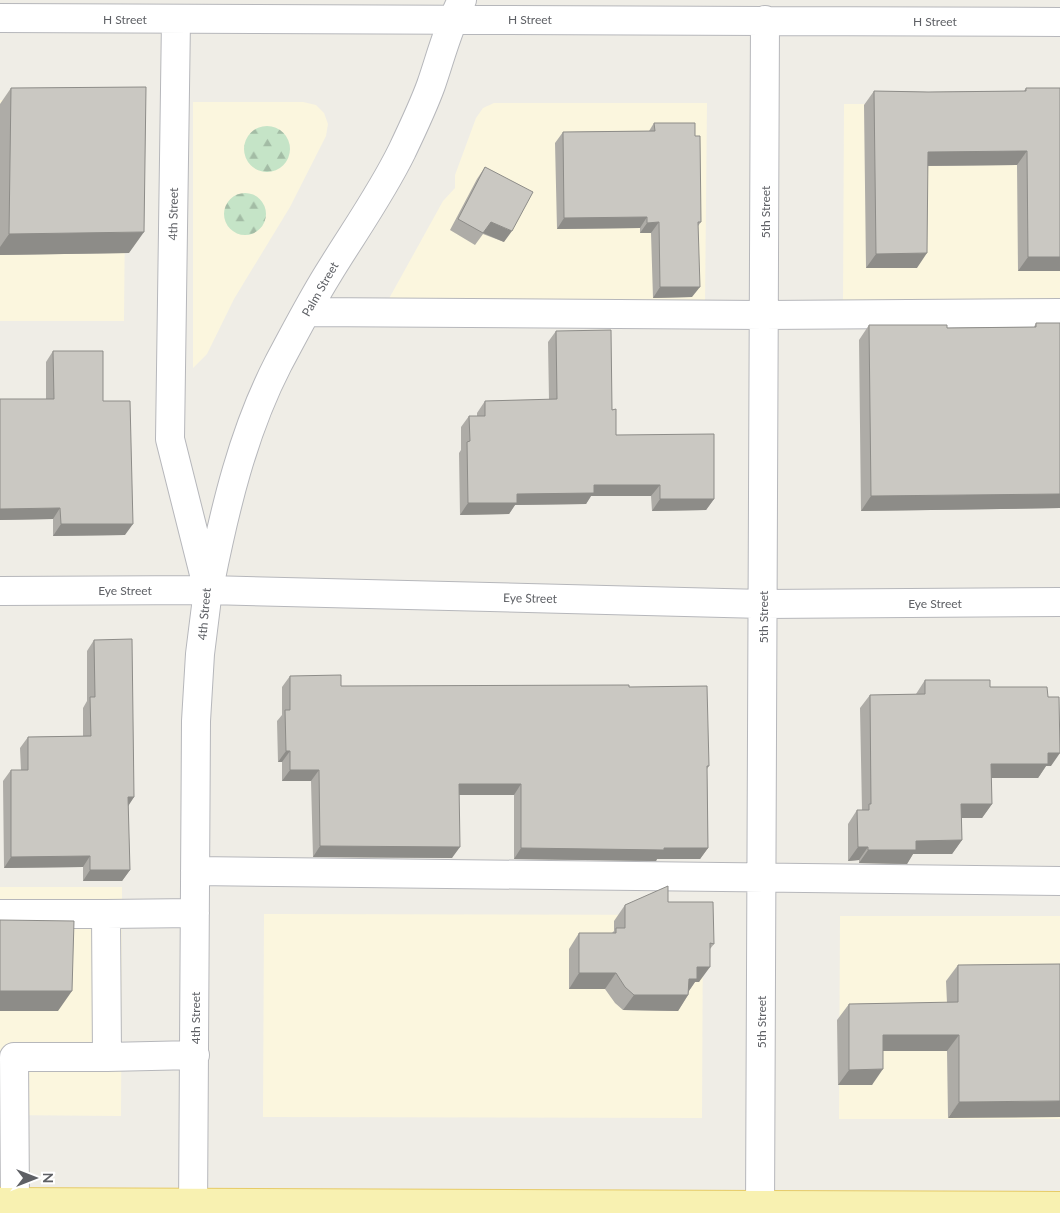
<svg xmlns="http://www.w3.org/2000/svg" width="1060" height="1213" viewBox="0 0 1060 1213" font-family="Lato,sans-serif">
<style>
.commercial{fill:#fbf6de}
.forest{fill:url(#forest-firs)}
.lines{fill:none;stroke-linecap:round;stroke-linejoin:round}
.minor-casing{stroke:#b6b7bb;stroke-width:30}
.major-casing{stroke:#e6cb67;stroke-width:30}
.minor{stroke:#fff;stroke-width:28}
.major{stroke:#f8f1b1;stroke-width:28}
.wall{fill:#aeaca7}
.shaded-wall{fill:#8d8c88}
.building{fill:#cac8c2;stroke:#8d8c88}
.labels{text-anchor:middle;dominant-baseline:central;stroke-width:5;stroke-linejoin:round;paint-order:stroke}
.street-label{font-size:12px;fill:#5e6065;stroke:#fff}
</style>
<defs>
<pattern id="forest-firs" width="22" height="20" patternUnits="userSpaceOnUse" patternTransform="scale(1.25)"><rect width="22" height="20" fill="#c5e4c7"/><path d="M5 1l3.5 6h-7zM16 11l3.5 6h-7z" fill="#a3bca5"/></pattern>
</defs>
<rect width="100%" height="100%" fill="#efede6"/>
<!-- commercial -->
<path class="commercial" d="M 0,100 L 126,100 L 124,321 L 0,321 Z
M 193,102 L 303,102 L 316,105 L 324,113 L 328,124 L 326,136 L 290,207 L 234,299 L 207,354 L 193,368 Z
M 494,103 L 707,103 L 705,306 L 386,304 L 443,201 L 455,188 L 455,175 L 476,118 L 483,108 Z
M 844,104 L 1060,104 L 1060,307 L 843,306 Z
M 0,887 L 122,887 L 121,1116 L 0,1115 Z
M 264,914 L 703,915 L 702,1118 L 263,1117 Z
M 840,916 L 1060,916 L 1060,1119 L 839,1119 Z"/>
<!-- forest -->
<path class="forest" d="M244 149a23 23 0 1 1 46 0a23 23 0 1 1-46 0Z
M224 214a21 21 0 1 1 42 0a21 21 0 1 1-42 0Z"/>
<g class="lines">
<defs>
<path id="minor" d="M 0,18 L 1060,22
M 176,19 L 170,439 L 208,590 L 200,654 L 196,721 L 193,1213
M 307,312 L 764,315 L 1060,313
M 210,583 C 225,508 243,432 278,364 C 294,334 310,303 328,274 C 353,233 381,194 402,151 C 412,130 423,107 431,85 C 441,56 448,27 462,0
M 0,591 L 208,590 L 763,604 L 1060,602
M 195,871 L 1060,881
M 0,914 L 106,914
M 107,1057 L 195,1055
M 15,1202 L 14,1057 L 107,1057 L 106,914 L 195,913
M 760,1213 L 765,20"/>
<path id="major" d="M 0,1202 L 1060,1206"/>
</defs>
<!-- minor casing -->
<use href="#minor" class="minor-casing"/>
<!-- major casing -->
<use href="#major" class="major-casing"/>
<!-- minor -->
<use href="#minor" class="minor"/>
<!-- major -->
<use href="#major" class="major"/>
</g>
<!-- wall -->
<path class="wall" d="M 11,88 L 129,253 L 0,255 L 0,104 Z
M 1026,88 L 1060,271 L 1018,271 L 1017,165 L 928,166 L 917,268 L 866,268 L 864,105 L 874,91 L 928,92 L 1024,91 Z
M 654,123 L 695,136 L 701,222 L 698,226 L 692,297 L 653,298 L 651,233 L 640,233 L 640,228 L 557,229 L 555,143 L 563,132 L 649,131 Z
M 485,167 L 504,242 L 483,234 L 475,245 L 450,230 L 477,179 Z
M 1036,323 L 1060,323 L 1060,508 L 861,511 L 859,340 L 869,325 L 947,328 L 1034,327 Z
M 556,331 L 612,410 L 616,435 L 714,499 L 706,510 L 652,511 L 651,496 L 591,496 L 586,504 L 515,505 L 509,514 L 460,515 L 459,453 L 461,450 L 461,427 L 469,416 L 477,416 L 477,413 L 485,401 L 549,400 L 548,342 Z
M 53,351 L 103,401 L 125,535 L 53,536 L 53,519 L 0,520 L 0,399 L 46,399 L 46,362 Z
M 94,640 L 134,797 L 128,805 L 130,870 L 122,881 L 83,881 L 83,867 L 4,868 L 3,781 L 11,770 L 21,770 L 20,748 L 28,737 L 83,736 L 83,708 L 87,701 L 87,651 Z
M 290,676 L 341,686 L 629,687 L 709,766 L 707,769 L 708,848 L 700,859 L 657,859 L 656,861 L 514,859 L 514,795 L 459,795 L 452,858 L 313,857 L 311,781 L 282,781 L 282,762 L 278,762 L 277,721 L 282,715 L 282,687 Z
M 925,680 L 990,687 L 1051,766 L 1046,766 L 1038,778 L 991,778 L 992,804 L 982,818 L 962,818 L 962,840 L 952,854 L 913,854 L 907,864 L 859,863 L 859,860 L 848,861 L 848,824 L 857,810 L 862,810 L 860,708 L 870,695 L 916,694 Z
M 668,902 L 714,944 L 710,949 L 699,982 L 695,982 L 689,991 L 688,995 L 678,1011 L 623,1010 L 615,1003 L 605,989 L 569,989 L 569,949 L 579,933 L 612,933 L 614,931 L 614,921 L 625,905 Z
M 1060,964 L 948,1118 L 947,1051 L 883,1051 L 872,1085 L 838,1085 L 837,1020 L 849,1004 L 947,1003 L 946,981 L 958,965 Z"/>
<!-- shaded-wall -->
<path class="shaded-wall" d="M 1027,151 L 1017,165 L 918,166 L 928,152 Z
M 647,217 L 640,228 L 557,229 L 564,218 Z
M 491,222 L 512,231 L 504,242 L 483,233 Z
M 659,222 L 651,233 L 640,233 L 647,223 Z
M 144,232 L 129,253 L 0,255 L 0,247 L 9,234 Z
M 927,253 L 917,268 L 866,268 L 876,254 Z
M 1028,257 L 1060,257 L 1060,271 L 1018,271 Z
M 660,287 L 700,287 L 692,297 L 653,298 Z
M 594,485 L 660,485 L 651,496 L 591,496 L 586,504 L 515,505 L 509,514 L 460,515 L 468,503 L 517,494 Z
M 1060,494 L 1060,508 L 861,511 L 871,496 Z
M 660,499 L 714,499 L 706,510 L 652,511 Z
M 60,508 L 53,519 L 0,520 L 0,509 Z
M 61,524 L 133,524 L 125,535 L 53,536 Z
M 286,751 L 290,751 L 282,762 L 278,762 Z
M 1048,753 L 1060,753 L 1051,766 L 1046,766 L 1038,778 L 982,778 L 991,764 Z
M 290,770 L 319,770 L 311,781 L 282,781 Z
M 459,784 L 521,784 L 514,795 L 451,795 Z
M 128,797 L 134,797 L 127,808 Z
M 961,804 L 992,804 L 982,818 L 952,818 Z
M 962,840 L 952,854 L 913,854 L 907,864 L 859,863 L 868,850 L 916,841 Z
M 320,846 L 460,847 L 452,858 L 313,857 Z
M 858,847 L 868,847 L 859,860 L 848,861 Z
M 521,848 L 708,848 L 700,859 L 657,859 L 656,861 L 514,859 Z
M 90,856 L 83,867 L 4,868 L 11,857 Z
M 90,870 L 130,870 L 122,881 L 83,881 Z
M 697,967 L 710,967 L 699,982 L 695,982 L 686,995 L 678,995 Z
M 579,973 L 616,973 L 605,989 L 569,989 Z
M 0,991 L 72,991 L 58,1011 L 0,1011 Z
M 634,995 L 688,995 L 678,1011 L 623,1010 Z
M 883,1035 L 959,1035 L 947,1051 L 872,1051 Z
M 883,1069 L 872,1085 L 838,1085 L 849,1070 Z
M 1060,1101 L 1060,1117 L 948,1118 L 959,1102 Z"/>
<!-- building -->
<path class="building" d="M 146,87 L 144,232 L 9,234 L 11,88 Z
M 1026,88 L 1060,88 L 1060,257 L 1028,257 L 1027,151 L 928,152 L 927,253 L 876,254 L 874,91 L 928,92 L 1026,91 Z
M 654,123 L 695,123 L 695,136 L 700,136 L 701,222 L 698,222 L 700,287 L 660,287 L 659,222 L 647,223 L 647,217 L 564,218 L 563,132 L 655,131 Z
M 485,167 L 533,192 L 512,231 L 491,222 L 483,233 L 458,219 Z
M 1036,323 L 1060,323 L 1060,494 L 871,496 L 869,325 L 947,325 L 947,328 L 1036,327 Z
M 611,330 L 612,410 L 616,409 L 616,435 L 714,434 L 714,499 L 660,499 L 660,485 L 594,485 L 594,493 L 517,494 L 517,503 L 468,503 L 467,442 L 470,441 L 469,416 L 485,416 L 485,401 L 557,399 L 556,331 Z
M 53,351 L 103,351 L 103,401 L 130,401 L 133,524 L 61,524 L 60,508 L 0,509 L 0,399 L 54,399 Z
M 132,639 L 134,797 L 128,797 L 130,870 L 90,870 L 90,856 L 11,857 L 11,770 L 28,770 L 28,737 L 91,736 L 90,697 L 95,697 L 94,640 Z
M 341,675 L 341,686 L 629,685 L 629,687 L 707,686 L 709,766 L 707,766 L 708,848 L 664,848 L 664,850 L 521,848 L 521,784 L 459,784 L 460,847 L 320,846 L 319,770 L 290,770 L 290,751 L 286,751 L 285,710 L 290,710 L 290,676 Z
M 925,680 L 990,680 L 990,687 L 1047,687 L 1048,697 L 1059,697 L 1060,753 L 1048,753 L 1048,764 L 991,764 L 992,804 L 961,804 L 962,840 L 916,841 L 916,850 L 868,850 L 868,847 L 858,847 L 857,810 L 869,810 L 869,804 L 871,804 L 870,695 L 925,694 Z
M 668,886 L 668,902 L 713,902 L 714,944 L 710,943 L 710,967 L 697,967 L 697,979 L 689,979 L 688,995 L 634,995 L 625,987 L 616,973 L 579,973 L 579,933 L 616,933 L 616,928 L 625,928 L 625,905 Z
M 0,920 L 74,921 L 72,991 L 0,991 Z
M 1060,964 L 1060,1101 L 959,1102 L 959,1035 L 883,1035 L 883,1069 L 849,1070 L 849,1004 L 958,1002 L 958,965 Z"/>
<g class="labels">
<!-- street labels -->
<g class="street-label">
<text x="125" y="19">H Street</text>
<text x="530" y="19">H Street</text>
<text x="935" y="21">H Street</text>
<text transform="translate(765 212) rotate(-90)">5th Street</text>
<text transform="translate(173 214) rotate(-89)">4th Street</text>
<text transform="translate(320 289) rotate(-60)">Palm Street</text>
<text x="125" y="590">Eye Street</text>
<text transform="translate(530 598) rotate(1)">Eye Street</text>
<text x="935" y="603">Eye Street</text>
<text transform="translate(204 614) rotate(-85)">4th Street</text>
<text transform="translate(763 617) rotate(-90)">5th Street</text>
<text transform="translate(195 1018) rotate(-90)">4th Street</text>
<text transform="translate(761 1022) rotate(-90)">5th Street</text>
</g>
</g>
<!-- north arrow -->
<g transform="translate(35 1178) rotate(90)" stroke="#ffffff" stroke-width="4" paint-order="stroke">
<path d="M0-4L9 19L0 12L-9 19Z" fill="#5e6065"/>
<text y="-8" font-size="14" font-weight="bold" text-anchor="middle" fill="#5e6065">N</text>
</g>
</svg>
